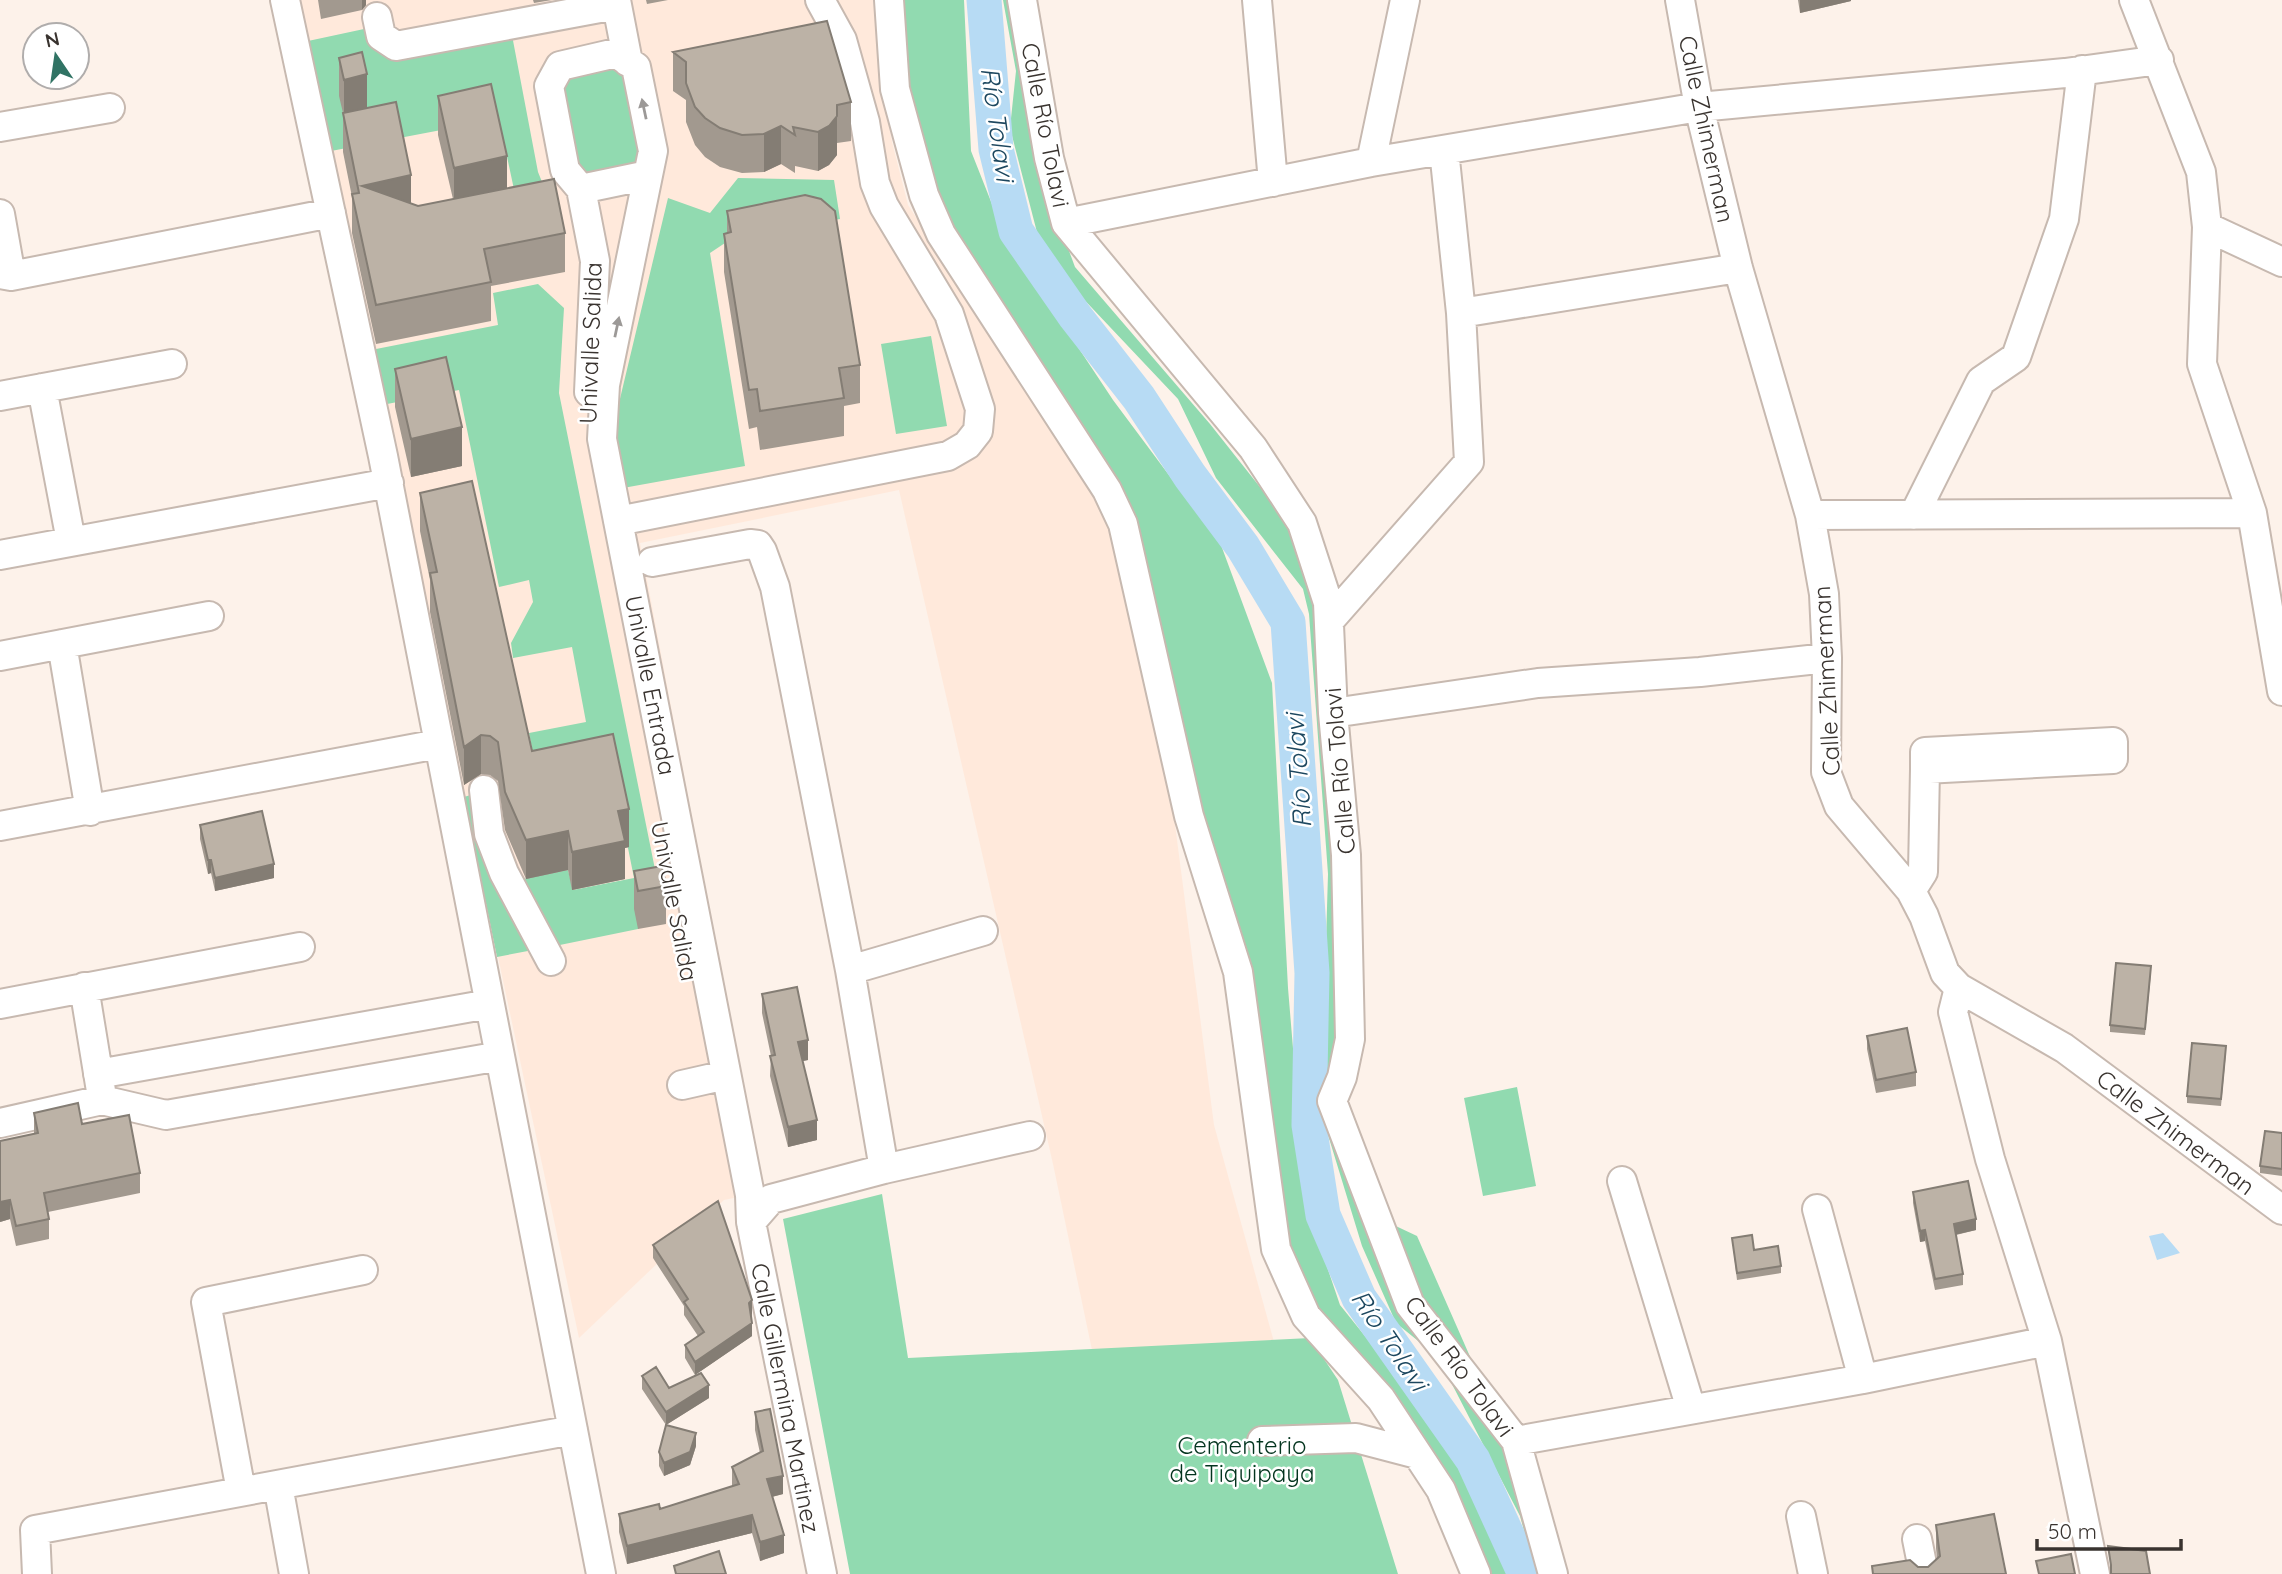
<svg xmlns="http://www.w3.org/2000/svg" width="2282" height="1574" viewBox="0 0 2282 1574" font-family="Quicksand,sans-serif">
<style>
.built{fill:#ffe9db}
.green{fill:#91dab0}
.water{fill:#b7dbf4}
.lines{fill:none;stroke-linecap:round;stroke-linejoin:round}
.river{stroke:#b7dbf4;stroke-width:35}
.minor-casing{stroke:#c7b9b0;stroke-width:32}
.minor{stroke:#fff;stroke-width:28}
.wall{fill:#a2998f}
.shaded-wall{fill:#847d74}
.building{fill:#bcb2a6;stroke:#847d74;stroke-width:2}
.oneway{fill:#9c9997}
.labels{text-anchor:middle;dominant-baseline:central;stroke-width:5;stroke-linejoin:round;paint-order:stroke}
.street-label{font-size:24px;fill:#39332f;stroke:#fff}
.park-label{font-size:24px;fill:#03341e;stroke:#fff}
.water-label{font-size:26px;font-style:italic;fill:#1c475f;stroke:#fff}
</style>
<rect width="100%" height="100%" fill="#fdf2ea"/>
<!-- built -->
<path class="built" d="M 300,0 L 876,0 L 877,38 L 892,142 L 908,205 L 1110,518 L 1173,809 L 1214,1125 L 1274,1342 L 1092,1350 L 1053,1164 L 899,490 L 640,543 L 763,1192 L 724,1200 L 579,1338 L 425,613 Z"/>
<!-- green -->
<path class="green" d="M 897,0 L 964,0 L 971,151 L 1005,237 L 1113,400 L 1221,545 L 1272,683 L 1288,988 L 1306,1205 L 1340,1305 L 1467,1463 L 1514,1574 L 1492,1574 L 1449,1483 L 1310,1305 L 1286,1247 L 1145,563 L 959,245 L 934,195 L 908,98 Z
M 1003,0 L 1014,0 L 1059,224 L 1075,267 L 1210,424 L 1279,511 L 1317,587 L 1338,855 L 1342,1040 L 1332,1078 L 1366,1212 L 1417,1236 L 1508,1443 L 1547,1574 L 1536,1574 L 1520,1516 L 1438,1357 L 1396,1323 L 1362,1246 L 1321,1112 L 1328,874 L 1309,614 L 1303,589 L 1216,478 L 1178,399 L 1075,290 L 1039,240 L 1010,128 L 1016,71 Z
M 364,29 L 391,51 L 511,30 L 538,172 L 553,209 L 519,213 L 499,119 L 331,151 L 308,41 Z
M 614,66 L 626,75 L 643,155 L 635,167 L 582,178 L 573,167 L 557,89 L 563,78 Z
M 738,178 L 834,180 L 840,219 L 734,237 L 710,253 L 745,466 L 623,488 L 613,428 L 668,198 L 710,213 Z
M 538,284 L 564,308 L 559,393 L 662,904 L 638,929 L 550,947 L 513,881 L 568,870 L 573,890 L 634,878 L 613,773 L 540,788 L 529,733 L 586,722 L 572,647 L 513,658 L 511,643 L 533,602 L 529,580 L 499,587 L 459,390 L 382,405 L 371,350 L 498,325 L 493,293 Z
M 931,336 L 947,426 L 896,434 L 881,344 Z
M 477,793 L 533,950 L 497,957 L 464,797 Z
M 1517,1087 L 1536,1186 L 1483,1196 L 1464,1098 Z
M 882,1194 L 908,1358 L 1310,1338 L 1338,1380 L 1398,1574 L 850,1574 L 783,1219 Z"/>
<!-- water -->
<path class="water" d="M 2163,1233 L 2180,1253 L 2157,1260 L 2149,1236 Z"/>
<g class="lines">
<!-- river -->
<path class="river" d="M 984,0 L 996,149 L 1016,231 L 1075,316 L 1139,398 L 1190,476 L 1243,547 L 1288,622 L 1312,973 L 1309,1125 L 1323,1215 L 1359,1298 L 1473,1460 L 1525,1574"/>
<defs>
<path id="minor" d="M 285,0 L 383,456 L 601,1574
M 616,0 L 628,62
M 889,0 L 895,89 L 924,195 L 941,234 L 1107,490 L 1123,524 L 1189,816 L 1238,972 L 1276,1249 L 1306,1316 L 1381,1399 L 1441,1490 L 1476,1574
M 1022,0 L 1049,158 L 1066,223 L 1253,448 L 1302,523 L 1328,603 L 1333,713 L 1346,855 L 1350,1039 L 1342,1077 L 1332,1101 L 1410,1305 L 1516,1441 L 1553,1574
M 1257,0 L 1273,182
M 1680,0 L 1699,107 L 1738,268 L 1810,515 L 1824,594 L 1827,658 L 1826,772 L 1839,806 L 1911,891 L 1924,916 L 1945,973 L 1959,988 L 2064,1048 L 2282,1210
M 2134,0 L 2201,172 L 2207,227 L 2282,262
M 377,17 L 381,36 L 396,46 L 616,5
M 0,127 L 110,108
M 1371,162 L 1405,0
M 648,175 L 581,189 L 565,170 L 549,86 L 560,66 L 616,53 L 636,67 L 653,151 L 605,385 L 602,439 L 750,1195 L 751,1222 L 822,1574
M 581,189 L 595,261 L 589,392
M 0,214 L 11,276
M 1066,223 L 1371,162 L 1699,107 L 2065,73 L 2159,60
M 2207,227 L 2202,364 L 2252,513 L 2282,691
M 0,274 L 11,276 L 331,213
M 1461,313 L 1738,268
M 42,388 L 71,541
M 0,396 L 172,364
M 1810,515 L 2252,513
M 1914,515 L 1981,381 L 2016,357 L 2064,219 L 2082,70
M 618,521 L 948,456 L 967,445 L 978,431 L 980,409 L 949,314 L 884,206 L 875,183 L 865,122 L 842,40 L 820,0
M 0,555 L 389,483
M 652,562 L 750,544 L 758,545 L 762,551 L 775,587 L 850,970 L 884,1169
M 1329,621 L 1469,462 L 1461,313 L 1444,150
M 62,644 L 90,811
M 0,656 L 209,616
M 1333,713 L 1538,683 L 1700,672 L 1827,658
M 2113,742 L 2113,759 L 1925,769 L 1925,752 Z
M 484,790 L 489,834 L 504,873 L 551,961
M 0,826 L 438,744
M 1911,891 L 1923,872 L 1925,769
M 850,970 L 983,931
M 84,987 L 101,1091
M 1959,988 L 1953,1012 L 1990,1159 L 2047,1341 L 2095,1574
M 0,1004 L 300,947
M 98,1074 L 489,1004
M 682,1085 L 726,1075
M 0,1123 L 102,1100 L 166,1115 L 500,1056
M 1622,1181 L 1691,1409
M 1817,1209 L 1863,1379
M 751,1222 L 771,1199 L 884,1169 L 1030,1136
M 1262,1441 L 1356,1438 L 1417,1454
M 1516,1441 L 1863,1379 L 2047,1341
M 278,1485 L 294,1574
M 241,1491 L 206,1302 L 363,1270
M 1801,1516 L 1813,1574
M 1917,1539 L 1924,1574
M 37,1574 L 35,1530 L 573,1430"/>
</defs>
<!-- minor casing -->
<use href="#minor" class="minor-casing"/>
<!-- minor -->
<use href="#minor" class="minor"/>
</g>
<!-- wall -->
<path class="wall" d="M 318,0 L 366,0 L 366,5 L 362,10 L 321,19 Z
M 533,0 L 552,0 L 534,3 Z
M 646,0 L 668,0 L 647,4 Z
M 1798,0 L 1851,0 L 1851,1 L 1800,13 Z
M 673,52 L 851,102 L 851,141 L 837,143 L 837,155 L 829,165 L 818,171 L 795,166 L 795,173 L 781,164 L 764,172 L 742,173 L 720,167 L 705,157 L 695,145 L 686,122 L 686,100 L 673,91 Z
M 339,58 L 367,108 L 411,203 L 418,206 L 453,199 L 438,135 L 438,96 L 507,188 L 565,233 L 565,272 L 491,286 L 491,321 L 376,344 L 352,233 L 352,197 L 343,152 L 343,113 L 339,96 Z
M 727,211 L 860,365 L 860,403 L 844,406 L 844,436 L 760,450 L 757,427 L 749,429 L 724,272 L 724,234 L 727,233 Z
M 395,369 L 462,466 L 411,477 L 395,407 Z
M 420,493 L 532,751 L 629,847 L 625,848 L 625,879 L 572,890 L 568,870 L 526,879 L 505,830 L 498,781 L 490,775 L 481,774 L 464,785 L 430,612 L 430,580 L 420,531 Z
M 200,825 L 274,878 L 215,891 L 211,873 L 208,874 L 200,839 Z
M 634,871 L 666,886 L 666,924 L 638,929 L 634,909 Z
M 2151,973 L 2145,1035 L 2110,1032 L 2110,1025 Z
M 762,994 L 808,1060 L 802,1061 L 817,1140 L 788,1147 L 770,1076 L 771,1056 L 762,1013 Z
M 1867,1036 L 1916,1072 L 1916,1086 L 1876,1093 L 1867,1049 Z
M 2226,1053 L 2221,1106 L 2187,1103 L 2187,1096 Z
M 34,1113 L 82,1124 L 140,1173 L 140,1193 L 48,1212 L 49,1219 L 49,1239 L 16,1246 L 10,1219 L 0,1222 L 34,1134 Z
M 2282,1133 L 2282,1176 L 2260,1173 L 2260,1166 Z
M 1913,1192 L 1976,1230 L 1956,1235 L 1963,1274 L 1963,1285 L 1935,1290 L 1925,1241 L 1920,1242 L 1913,1203 Z
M 1732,1238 L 1781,1266 L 1781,1273 L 1737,1280 Z
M 653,1245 L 752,1314 L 752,1336 L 695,1375 L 685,1358 L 685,1345 L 698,1336 L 684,1315 L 684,1306 L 653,1258 Z
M 642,1376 L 669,1388 L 709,1398 L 666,1425 L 642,1389 Z
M 755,1412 L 783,1494 L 772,1497 L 784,1553 L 760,1561 L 752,1533 L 627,1564 L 619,1532 L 619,1514 L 660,1509 L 732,1486 L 732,1467 L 760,1453 L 755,1430 Z
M 696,1446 L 690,1465 L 664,1476 L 659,1466 L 659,1452 Z
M 1936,1525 L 2006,1574 L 1872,1574 L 1872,1566 L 1928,1567 L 1937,1558 L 1936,1548 Z"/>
<!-- shaded-wall -->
<path class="shaded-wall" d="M 362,0 L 366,0 L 366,5 L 362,10 Z
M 1800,0 L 1851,0 L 1851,1 L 1800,13 Z
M 367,74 L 367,113 L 344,118 L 344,80 Z
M 837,105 L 837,155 L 829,165 L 818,171 L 818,132 Z
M 781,126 L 781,164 L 764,172 L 764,134 Z
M 507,156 L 507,194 L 454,206 L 454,168 Z
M 411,175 L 411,214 L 362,186 Z
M 462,427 L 462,466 L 411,477 L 411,439 Z
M 481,735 L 481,774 L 464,785 L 464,747 Z
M 629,809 L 629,847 L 625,848 L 625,879 L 572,890 L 572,852 L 618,811 Z
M 568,831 L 568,870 L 526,879 L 526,840 Z
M 208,860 L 211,860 L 211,873 L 208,874 Z
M 274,864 L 274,878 L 215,891 L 215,878 Z
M 808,1040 L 808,1060 L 798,1062 L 798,1042 Z
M 817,1120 L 817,1140 L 788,1147 L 788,1127 Z
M 10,1200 L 10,1219 L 0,1222 L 0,1202 Z
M 1976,1219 L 1976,1230 L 1954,1235 L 1954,1224 Z
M 1925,1230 L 1925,1241 L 1920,1242 L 1920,1231 Z
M 752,1300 L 752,1314 L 749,1316 L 749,1303 Z
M 752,1323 L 752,1336 L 695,1375 L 695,1362 Z
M 709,1385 L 709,1398 L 666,1425 L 666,1412 Z
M 696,1433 L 696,1446 L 690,1465 L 664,1476 L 664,1463 Z
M 783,1476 L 783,1494 L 767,1498 L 767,1479 Z
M 752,1515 L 752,1533 L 627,1564 L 627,1546 Z
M 784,1535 L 784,1553 L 760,1561 L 760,1542 Z"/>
<!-- building -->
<path class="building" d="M 827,21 L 851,102 L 837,105 L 837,116 L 829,126 L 818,132 L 793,127 L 795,135 L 781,126 L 764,134 L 742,135 L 720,128 L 705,118 L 695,107 L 686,83 L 686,62 L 673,52 Z
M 362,52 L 367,74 L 344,80 L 339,58 Z
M 491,84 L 507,156 L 454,168 L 438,96 Z
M 396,102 L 411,175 L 362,186 L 418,206 L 554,179 L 565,233 L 484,249 L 491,282 L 376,305 L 352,194 L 359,193 L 343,113 Z
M 805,195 L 821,199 L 835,211 L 860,365 L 839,368 L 844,398 L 760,411 L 757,389 L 749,390 L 724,234 L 731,232 L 727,211 Z
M 446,357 L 462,427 L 411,439 L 395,369 Z
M 472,481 L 532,751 L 613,734 L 629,809 L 618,811 L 625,841 L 572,852 L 568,831 L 526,840 L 505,792 L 498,742 L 490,736 L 481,735 L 464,747 L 430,573 L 437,572 L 420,493 Z
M 262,811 L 274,864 L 215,878 L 211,860 L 208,860 L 200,825 Z
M 662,866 L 666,886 L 638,891 L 634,871 Z
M 2116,963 L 2151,966 L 2145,1029 L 2110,1025 Z
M 797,987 L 808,1040 L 798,1042 L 817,1120 L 788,1127 L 770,1056 L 775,1055 L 762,994 Z
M 1907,1028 L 1916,1072 L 1876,1080 L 1867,1036 Z
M 2192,1043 L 2226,1046 L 2221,1099 L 2187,1096 Z
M 78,1103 L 82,1124 L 129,1115 L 140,1173 L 44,1193 L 49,1219 L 16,1226 L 10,1200 L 0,1202 L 0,1141 L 38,1133 L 34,1113 Z
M 2265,1131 L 2282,1133 L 2282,1169 L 2260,1166 Z
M 1968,1181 L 1976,1219 L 1954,1224 L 1963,1274 L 1935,1279 L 1925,1230 L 1920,1231 L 1913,1192 Z
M 718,1201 L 752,1300 L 749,1303 L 752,1323 L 695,1362 L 685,1345 L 704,1332 L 684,1302 L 688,1299 L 653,1245 Z
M 1752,1235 L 1754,1250 L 1778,1246 L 1781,1266 L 1737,1273 L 1732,1238 Z
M 656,1367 L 669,1388 L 701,1373 L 709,1385 L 666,1412 L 642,1376 Z
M 770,1409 L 783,1476 L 767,1479 L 784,1535 L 760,1542 L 752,1515 L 627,1546 L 619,1514 L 659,1504 L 660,1509 L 739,1484 L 732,1467 L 763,1451 L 755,1412 Z
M 666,1425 L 696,1433 L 690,1452 L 664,1463 L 659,1452 Z
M 1994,1514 L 2006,1574 L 1873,1574 L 1872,1566 L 1910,1560 L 1918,1567 L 1928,1567 L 1940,1556 L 1936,1525 Z
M 2108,1546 L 2146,1551 L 2150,1574 L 2111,1574 L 2111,1565 Z
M 719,1551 L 726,1574 L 676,1574 L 674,1566 Z
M 2071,1554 L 2075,1574 L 2039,1574 L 2036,1561 Z"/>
<!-- one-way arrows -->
<defs><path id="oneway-solid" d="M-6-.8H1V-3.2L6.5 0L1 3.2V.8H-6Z" transform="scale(1.75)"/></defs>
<g class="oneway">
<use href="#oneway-solid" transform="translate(644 109) rotate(-102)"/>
<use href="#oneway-solid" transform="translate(617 327) rotate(-78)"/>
</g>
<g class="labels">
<!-- street labels -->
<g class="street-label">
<text transform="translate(1046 125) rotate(79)">Calle Río Tolavi</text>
<text transform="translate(1707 129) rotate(78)">Calle Zhimerman</text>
<text transform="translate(590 343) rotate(-88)">Univalle Salida</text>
<text transform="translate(1826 681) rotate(-93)">Calle Zhimerman</text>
<text transform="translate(651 685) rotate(79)">Univalle Entrada</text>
<text transform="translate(1339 771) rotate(-95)">Calle Río Tolavi</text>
<text transform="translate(675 901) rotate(79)">Univalle Salida</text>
<text transform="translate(2176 1132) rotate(37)">Calle Zhimerman</text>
<text transform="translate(1460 1366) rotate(54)">Calle Río Tolavi</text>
<text transform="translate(786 1398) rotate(79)">Calle Gillermina Martinez</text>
</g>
<!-- park labels -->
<g class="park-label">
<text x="1242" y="1445">Cementerio<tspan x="1242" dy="28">de Tiquipaya</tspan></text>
</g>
<!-- water labels -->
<g class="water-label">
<text transform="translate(998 124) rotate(82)">Río Tolavi</text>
<text transform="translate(1298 771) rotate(-94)">Río Tolavi</text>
<text transform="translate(1390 1340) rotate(56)">Río Tolavi</text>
</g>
</g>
<!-- north arrow -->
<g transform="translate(56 56) rotate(347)"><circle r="33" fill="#ffffff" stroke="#b0adac" stroke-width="2"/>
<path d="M0-5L12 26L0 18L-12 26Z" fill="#307364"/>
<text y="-10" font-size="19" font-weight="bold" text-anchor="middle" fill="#39332f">N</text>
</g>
<!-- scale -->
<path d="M2037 1539v10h144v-10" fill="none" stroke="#39332f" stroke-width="3.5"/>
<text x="2048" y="1539" font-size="21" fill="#39332f" stroke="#ffffff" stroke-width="5" paint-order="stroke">50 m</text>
</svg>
